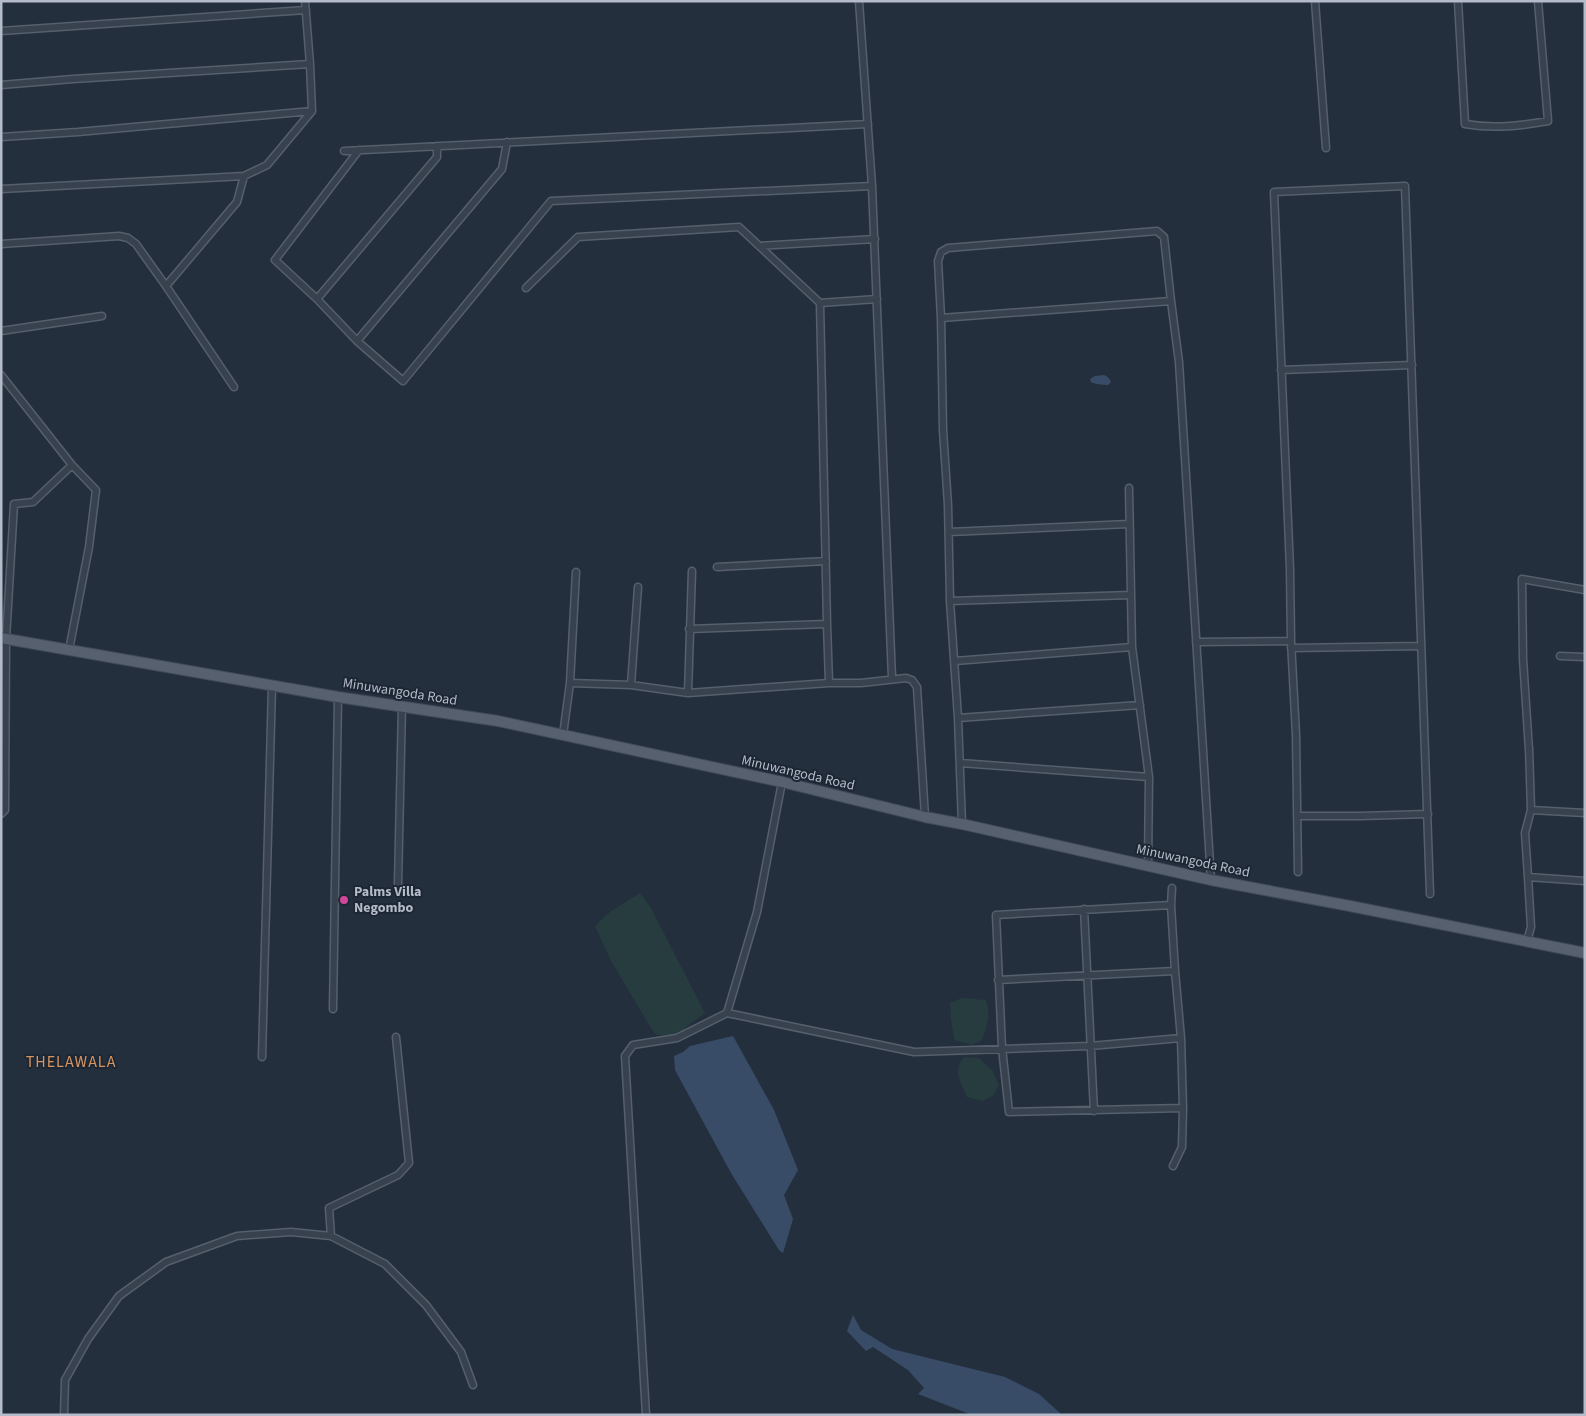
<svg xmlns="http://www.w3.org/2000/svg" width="1586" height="1416" viewBox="0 0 1586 1416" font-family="'Source Sans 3',sans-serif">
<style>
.green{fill:#263c3f}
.water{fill:#394c67}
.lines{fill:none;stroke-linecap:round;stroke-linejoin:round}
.minor-casing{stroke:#565f6c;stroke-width:9}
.primary-casing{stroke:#414a57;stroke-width:12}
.minor{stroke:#38414e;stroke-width:6}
.primary{stroke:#56606e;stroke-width:10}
.hotel-dot{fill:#d1479c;stroke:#1d2633;stroke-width:2}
.labels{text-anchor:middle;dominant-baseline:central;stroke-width:4;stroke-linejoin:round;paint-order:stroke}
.street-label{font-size:14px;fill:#b4bcc9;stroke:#1d2633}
.poi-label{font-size:14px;font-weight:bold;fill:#b4bcc9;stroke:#1d2633;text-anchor:start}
.quarter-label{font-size:16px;letter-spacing:1px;fill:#d59563;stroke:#1d2633}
</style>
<rect width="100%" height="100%" fill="#242f3e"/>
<!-- green -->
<path class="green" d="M 640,893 L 651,908 L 705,1013 L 686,1027 L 684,1033 L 679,1035 L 657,1035 L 654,1033 L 611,961 L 595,926 L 611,911 Z
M 962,998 L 986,1000 C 991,1014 987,1027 982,1040 L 972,1045 L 954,1040 L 951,1018 L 950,1003 Z
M 964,1057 L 979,1058 L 992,1070 L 999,1085 L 994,1095 L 982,1101 L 967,1097 C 961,1082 952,1071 964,1057 Z"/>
<!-- water -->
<path class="water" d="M 1104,375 C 1107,376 1110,379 1111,382 L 1108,385 C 1104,385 1093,384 1091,382 L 1090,379 L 1095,376 Z
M 733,1036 L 774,1110 L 798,1170 L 784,1195 L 793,1219 L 783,1253 L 779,1250 L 731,1173 L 675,1070 L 674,1056 L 683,1052 L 690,1046 Z
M 853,1315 L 861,1330 L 892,1349 L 1005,1377 L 1039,1394 L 1062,1415 L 972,1415 L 918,1394 L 924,1388 L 908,1370 L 873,1347 L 866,1351 L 847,1331 Z"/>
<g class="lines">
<defs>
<path id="minor" d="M 859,1 L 872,186 L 892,678
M 1315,1 L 1326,148
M 1458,1 L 1465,124 C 1494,129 1519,126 1548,121 L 1538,1
M 1,31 L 306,10
M 1,85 L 73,79 L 310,64
M 1,137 L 78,132 L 312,111
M 359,150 L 275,260 L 317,299 L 357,341 L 403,381 L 551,201 L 872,186
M 344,151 L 868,124
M 1,189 L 244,176
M 1,244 L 119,236 L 128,238 L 136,244 L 166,286 L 234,387
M 759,246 L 875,239
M 166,286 L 237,202 L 244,176 L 267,165 L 312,111 L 310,64 L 305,1
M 526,288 L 578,237 L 739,227 L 820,303 L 827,624 L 829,683
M 317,299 L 437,157 L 437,146
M 820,303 L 877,299
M 941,318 L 1171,301
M 1,331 L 102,316
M 357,341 L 502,169 L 507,142
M 1281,370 L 1412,365
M 1,375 L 72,465 L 96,490 L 89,547 L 69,650
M 1129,488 L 1132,647 L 1149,777 L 1148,866
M 949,532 L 1129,524
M 717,567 L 826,561
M 576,572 L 570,683 L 631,685 L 688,693 L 829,683 L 861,683 L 906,678 L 912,680 L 917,687 L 925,817
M 950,601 L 1131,595
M 689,629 L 827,624
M 1196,642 L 1291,641
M 1291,648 L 1421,646
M 1560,656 L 1585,657
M 955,661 L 1132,647
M 631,685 L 638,587
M 688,693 L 692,571
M 958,718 L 1140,705
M 563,735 L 570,683
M 1529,747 L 1531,810 L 1585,813
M 1529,750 L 1523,659 L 1522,579 L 1585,590
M 960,763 L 1149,777
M 1531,810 L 1525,833 L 1528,877 L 1585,881
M 1,814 L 5,810 L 6,639 L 14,504 L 33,502 L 72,465
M 1297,816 L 1360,816 L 1428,814
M 962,824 L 958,718 L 950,601 L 948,505 L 943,430 L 941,318 L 938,261 L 941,252 L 948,248 L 1157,231 L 1164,237 L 1171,301 L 1179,362 L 1211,880
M 1298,872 L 1296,735 L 1291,641 L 1290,569 L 1274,192 L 1405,186 L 1430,894
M 398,884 L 402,706
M 1172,888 L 1171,905 L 1175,971 L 1181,1038 L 1183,1108 L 1182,1147 L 1173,1166
M 1171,905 L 996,915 L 1002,1048 L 1009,1112 L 1183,1108
M 1084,909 L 1094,1111
M 1527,941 L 1531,927 L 1528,877
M 998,980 L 1175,971
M 333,1009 L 338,697
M 727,1013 L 914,1052 L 1090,1046 L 1181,1038
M 262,1057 L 272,686
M 331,1236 L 329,1208 L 398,1175 L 409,1163 L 396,1037
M 64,1415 L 65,1380 L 88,1339 L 119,1296 L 166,1262 L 237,1236 L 291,1232 L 331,1236 L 385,1264 L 426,1305 L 461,1352 L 473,1385
M 646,1415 L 625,1056 L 633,1045 L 677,1038 L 727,1013 L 757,912 L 782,782"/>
<path id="primary" d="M 1,638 L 338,697 L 498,721 L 782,782 L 925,817 L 962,824 L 1211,880 L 1350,906 L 1585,953"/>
</defs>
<!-- minor casing -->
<use href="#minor" class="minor-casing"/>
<!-- primary casing -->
<use href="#primary" class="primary-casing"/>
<!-- minor -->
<use href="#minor" class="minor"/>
<!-- primary -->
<use href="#primary" class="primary"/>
</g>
<!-- markers -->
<circle class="hotel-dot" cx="344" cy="900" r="5"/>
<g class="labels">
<!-- street labels -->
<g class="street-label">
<text transform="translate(400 692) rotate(9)">Minuwangoda Road</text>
<text transform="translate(798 773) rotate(13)">Minuwangoda Road</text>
<text transform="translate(1193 861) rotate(12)">Minuwangoda Road</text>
</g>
<!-- poi labels -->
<g class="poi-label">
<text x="354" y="892">Palms Villa<tspan x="354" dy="16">Negombo</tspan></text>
</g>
<!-- quarter labels -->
<g class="quarter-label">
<text x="71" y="1062">THELAWALA</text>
</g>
</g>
<!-- border -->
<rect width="1586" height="1416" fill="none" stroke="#b4bcc9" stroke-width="5"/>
</svg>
